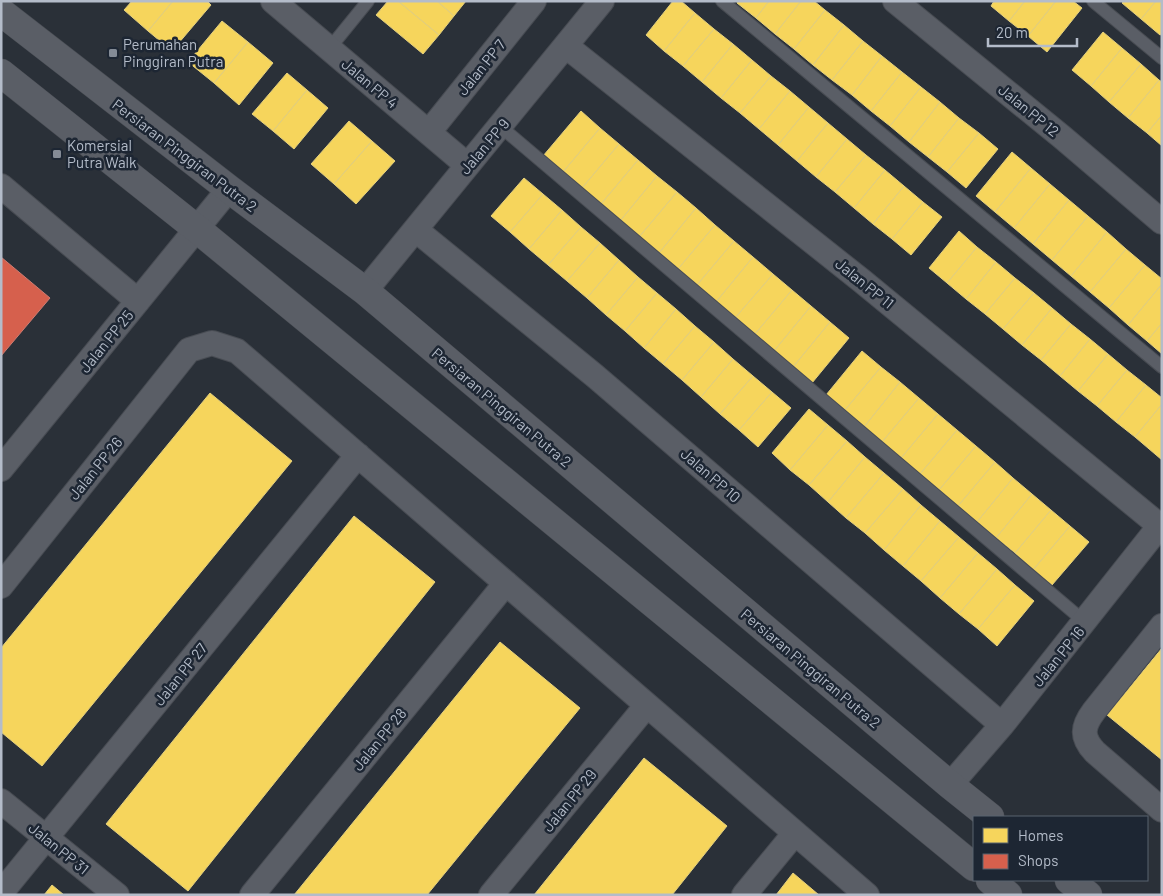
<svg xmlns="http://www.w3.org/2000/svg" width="1163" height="896" viewBox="0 0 1163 896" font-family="Barlow,sans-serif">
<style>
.homes{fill:#f6d55c;stroke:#e2ce7d}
.shops{fill:#d6604d;stroke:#cc7c72}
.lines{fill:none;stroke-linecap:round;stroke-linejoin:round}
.service-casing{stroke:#484c53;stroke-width:14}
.minor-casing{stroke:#484c53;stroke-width:26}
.tertiary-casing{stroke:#484c53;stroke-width:29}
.service{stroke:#5a5e66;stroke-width:12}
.minor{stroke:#5a5e66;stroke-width:24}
.tertiary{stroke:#5a5e66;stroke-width:28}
.poi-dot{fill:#848b96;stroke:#1d2633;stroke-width:2}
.labels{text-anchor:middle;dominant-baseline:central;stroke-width:5;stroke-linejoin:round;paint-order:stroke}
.poi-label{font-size:15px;fill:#b4bcc9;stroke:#1d2633;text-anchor:start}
.street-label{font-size:15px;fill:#b4bcc9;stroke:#1d2633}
</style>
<rect width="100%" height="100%" fill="#2a3038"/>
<!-- homes -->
<path class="homes" d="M 132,1 L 173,1 L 148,31 L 124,10 Z
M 173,1 L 207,1 L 211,5 L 172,51 L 148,31 Z
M 388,1 L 398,1 L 439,35 L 423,54 L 376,15 Z
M 398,1 L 437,1 L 454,16 L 439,35 Z
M 437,1 L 466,1 L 454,16 Z
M 673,1 L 681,1 L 695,13 L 664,51 L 646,35 Z
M 738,1 L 769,1 L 756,18 L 737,3 Z
M 769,1 L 801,1 L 775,34 L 756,18 Z
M 801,1 L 814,1 L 825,10 L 794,49 L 775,34 Z
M 994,1 L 1025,1 L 1009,21 L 991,6 Z
M 1025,1 L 1056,1 L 1028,36 L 1009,21 Z
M 1056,1 L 1073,1 L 1082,8 L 1047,52 L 1028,36 Z
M 1124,1 L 1156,1 L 1141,19 L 1122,3 Z
M 1156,1 L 1162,1 L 1162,34 L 1160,35 L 1141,19 Z
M 825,10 L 844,25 L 813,65 L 794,49 Z
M 695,13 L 714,29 L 683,66 L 664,51 Z
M 222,21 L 248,42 L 214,83 L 188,62 Z
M 844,25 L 863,41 L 832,80 L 813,65 Z
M 714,29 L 733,44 L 702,82 L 683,66 Z
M 1103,32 L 1122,48 L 1091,86 L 1072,70 Z
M 863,41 L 882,56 L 852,95 L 832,80 Z
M 248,42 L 273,63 L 239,105 L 214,83 Z
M 733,44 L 752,60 L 721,98 L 702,82 Z
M 1122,48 L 1141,64 L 1109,102 L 1091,86 Z
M 882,56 L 902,72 L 871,111 L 852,95 Z
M 752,60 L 771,76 L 740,113 L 721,98 Z
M 1141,64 L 1159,80 L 1128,118 L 1109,102 Z
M 902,72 L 921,87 L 890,126 L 871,111 Z
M 287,73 L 307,90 L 273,131 L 252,114 Z
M 771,76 L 790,91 L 759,129 L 740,113 Z
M 1159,80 L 1162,82 L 1162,115 L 1147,133 L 1128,118 Z
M 921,87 L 940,102 L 909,142 L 890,126 Z
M 307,90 L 328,108 L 294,149 L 273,131 Z
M 790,91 L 809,107 L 778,145 L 759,129 Z
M 940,102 L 959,118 L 928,157 L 909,142 Z
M 809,107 L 828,123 L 797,161 L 778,145 Z
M 581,111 L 600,128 L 563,172 L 543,156 Z
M 1162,115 L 1162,146 L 1147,133 Z
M 959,118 L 979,133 L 947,172 L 928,157 Z
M 349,121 L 372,141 L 334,184 L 311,164 Z
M 828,123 L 847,139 L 816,177 L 797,161 Z
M 600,128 L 619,144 L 582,188 L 563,172 Z
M 979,133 L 998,149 L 966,188 L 947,172 Z
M 847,139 L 866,155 L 835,192 L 816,177 Z
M 372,141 L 395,161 L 356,204 L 334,184 Z
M 619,144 L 638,160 L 601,204 L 582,188 Z
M 1012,152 L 1031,168 L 995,212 L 976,196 Z
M 866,155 L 885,170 L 854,208 L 835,192 Z
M 638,160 L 657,176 L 620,221 L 601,204 Z
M 1031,168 L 1050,184 L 1014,228 L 995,212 Z
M 885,170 L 904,186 L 873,224 L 854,208 Z
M 657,176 L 677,192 L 639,237 L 620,221 Z
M 524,178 L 543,194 L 510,232 L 491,216 Z
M 1050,184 L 1069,200 L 1033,244 L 1014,228 Z
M 904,186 L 923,202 L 892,239 L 873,224 Z
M 677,192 L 696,208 L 659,253 L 639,237 Z
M 543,194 L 562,210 L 529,249 L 510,232 Z
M 1069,200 L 1088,216 L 1052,260 L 1033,244 Z
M 923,202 L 942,217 L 911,255 L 892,239 Z
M 696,208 L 715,225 L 678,269 L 659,253 Z
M 562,210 L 581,227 L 548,265 L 529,249 Z
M 1088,216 L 1107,232 L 1071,276 L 1052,260 Z
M 715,225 L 734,241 L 697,285 L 678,269 Z
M 581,227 L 600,243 L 567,281 L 548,265 Z
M 959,231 L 977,247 L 947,283 L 929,268 Z
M 1107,232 L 1126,249 L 1090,292 L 1071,276 Z
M 734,241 L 753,257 L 716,302 L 697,285 Z
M 600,243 L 619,260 L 587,298 L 567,281 Z
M 977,247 L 996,262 L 966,299 L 947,283 Z
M 1126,249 L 1145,265 L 1109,308 L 1090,292 Z
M 753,257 L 773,274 L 735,318 L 716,302 Z
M 619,260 L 638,277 L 606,315 L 587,298 Z
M 996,262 L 1015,278 L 985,314 L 966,299 Z
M 1145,265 L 1162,279 L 1162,284 L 1128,325 L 1109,308 Z
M 773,274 L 792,290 L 755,334 L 735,318 Z
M 638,277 L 657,293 L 625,331 L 606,315 Z
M 1015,278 L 1034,293 L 1003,329 L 985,314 Z
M 1162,284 L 1162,323 L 1147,341 L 1128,325 Z
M 792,290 L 811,306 L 774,351 L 755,334 Z
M 657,293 L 676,309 L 644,348 L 625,331 Z
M 1034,293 L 1052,308 L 1022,345 L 1003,329 Z
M 811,306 L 830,322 L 793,367 L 774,351 Z
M 1052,308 L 1071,324 L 1041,360 L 1022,345 Z
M 676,309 L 695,326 L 663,364 L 644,348 Z
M 830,322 L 849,338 L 812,383 L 793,367 Z
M 1162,323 L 1162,354 L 1147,341 Z
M 1071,324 L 1090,339 L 1060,376 L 1041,360 Z
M 695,326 L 714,342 L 682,380 L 663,364 Z
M 1090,339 L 1108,354 L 1078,391 L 1060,376 Z
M 714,342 L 733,359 L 701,397 L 682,380 Z
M 862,351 L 881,367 L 845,410 L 826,395 Z
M 1108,354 L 1127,370 L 1097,406 L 1078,391 Z
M 733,359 L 753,376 L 720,414 L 701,397 Z
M 881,367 L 900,382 L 864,427 L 845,410 Z
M 1127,370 L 1146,385 L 1116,422 L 1097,406 Z
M 753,376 L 772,392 L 739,430 L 720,414 Z
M 900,382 L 919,398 L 882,442 L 864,427 Z
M 1146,385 L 1162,398 L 1162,404 L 1135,437 L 1116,422 Z
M 772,392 L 791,408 L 758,447 L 739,430 Z
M 210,393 L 292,461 L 42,766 L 1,732 L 1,648 Z
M 919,398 L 938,414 L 901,458 L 882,442 Z
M 1162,404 L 1162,460 L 1135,437 Z
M 809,409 L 828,425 L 790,470 L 772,453 Z
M 938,414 L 957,430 L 920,474 L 901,458 Z
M 828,425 L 847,441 L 809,485 L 790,470 Z
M 957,430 L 976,446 L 939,490 L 920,474 Z
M 847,441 L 865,457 L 828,502 L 809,485 Z
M 976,446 L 995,462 L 958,506 L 939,490 Z
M 865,457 L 884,473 L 846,518 L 828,502 Z
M 995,462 L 1013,478 L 977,522 L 958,506 Z
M 884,473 L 903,489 L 865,533 L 846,518 Z
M 1013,478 L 1032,494 L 996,538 L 977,522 Z
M 903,489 L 921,505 L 884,550 L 865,533 Z
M 1032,494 L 1051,510 L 1015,553 L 996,538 Z
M 921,505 L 940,521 L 903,566 L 884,550 Z
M 1051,510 L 1070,526 L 1033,570 L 1015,553 Z
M 354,516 L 435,582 L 188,891 L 106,824 Z
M 940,521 L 959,537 L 921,581 L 903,566 Z
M 1070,526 L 1089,542 L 1052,585 L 1033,570 Z
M 959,537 L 978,553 L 940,598 L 921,581 Z
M 978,553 L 997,569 L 959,614 L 940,598 Z
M 997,569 L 1015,585 L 978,629 L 959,614 Z
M 1015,585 L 1034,601 L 997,646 L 978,629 Z
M 500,642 L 580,708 L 427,895 L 294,895 Z
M 1162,648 L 1162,760 L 1107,715 Z
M 644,758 L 727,826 L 672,895 L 534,895 Z
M 793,873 L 819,895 L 776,895 Z
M 52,885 L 64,895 L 44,895 Z"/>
<!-- shops -->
<path class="shops" d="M 1,257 L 50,298 L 1,356 Z"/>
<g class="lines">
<defs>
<path id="service" d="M 722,1 L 1162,367
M 1093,1 L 1162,58
M 329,49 L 368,1
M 501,127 L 1085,622"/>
<path id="minor" d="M 273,1 L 467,165
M 895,1 L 1062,137 L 1162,222
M 566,46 L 862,281 L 1160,526
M 429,132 L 534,1
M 1,186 L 138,301
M 416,230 L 595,376 L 1002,725
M 365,291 L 602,1
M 1,469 L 229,189
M 1,586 L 189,350 L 212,343 L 237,351 L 867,895
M 1162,626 L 1094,711 C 1082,727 1081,737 1095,752 L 1162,810
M 950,785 L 1002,725 L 1162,523
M 1,801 L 117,895
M 1,893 L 358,455
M 252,895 L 506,583
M 491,895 L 647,705
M 744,895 L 795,833"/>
<path id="tertiary" d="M 1,12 L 229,189 L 365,291 L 950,785 L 990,817
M 1,73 L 197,229 L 974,867
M 990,880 L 1008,895
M 1069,880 L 1088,895"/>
</defs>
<!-- service casing -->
<use href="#service" class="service-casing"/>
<!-- minor casing -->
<use href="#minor" class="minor-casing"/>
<!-- tertiary casing -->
<use href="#tertiary" class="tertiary-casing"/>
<!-- service -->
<use href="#service" class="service"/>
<!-- minor -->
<use href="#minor" class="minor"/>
<!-- tertiary -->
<use href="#tertiary" class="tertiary"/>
</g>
<!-- markers -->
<g class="poi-dot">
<rect x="108" y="48" width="10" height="10" rx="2.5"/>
<rect x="52" y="149" width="10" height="10" rx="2.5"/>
</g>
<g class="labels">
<!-- poi labels -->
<g class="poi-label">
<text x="123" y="44">Perumahan<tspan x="123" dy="17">Pinggiran Putra</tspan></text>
<text x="67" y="145">Komersial<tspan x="67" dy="17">Putra Walk</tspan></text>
</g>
<!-- street labels -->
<g class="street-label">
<text transform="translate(481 67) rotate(-51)">Jalan PP 7</text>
<text transform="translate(370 83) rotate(40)">Jalan PP 4</text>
<text transform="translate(1029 110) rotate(39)">Jalan PP 12</text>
<text transform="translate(484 146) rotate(-50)">Jalan PP 9</text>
<text transform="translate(185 155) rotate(37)">Persiaran Pinggiran Putra 2</text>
<text transform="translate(865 283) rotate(39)">Jalan PP 11</text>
<text transform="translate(106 341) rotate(-51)">Jalan PP 25</text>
<text transform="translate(502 407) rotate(40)">Persiaran Pinggiran Putra 2</text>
<text transform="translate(95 468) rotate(-51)">Jalan PP 26</text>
<text transform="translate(711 475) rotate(41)">Jalan PP 10</text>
<text transform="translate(1058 656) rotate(-51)">Jalan PP 16</text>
<text transform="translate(811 668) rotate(40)">Persiaran Pinggiran Putra 2</text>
<text transform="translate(180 674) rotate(-51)">Jalan PP 27</text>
<text transform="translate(379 739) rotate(-51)">Jalan PP 28</text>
<text transform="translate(569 800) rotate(-51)">Jalan PP 29</text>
<text transform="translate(59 848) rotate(39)">Jalan PP 31</text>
</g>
</g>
<!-- border -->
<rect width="1163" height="896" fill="none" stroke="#b4bcc9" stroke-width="5"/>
<!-- legend -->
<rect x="973" y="816" width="175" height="65" fill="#1d2633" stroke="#59626f"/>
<rect x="983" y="828" width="25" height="15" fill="#f6d55c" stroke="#59626f"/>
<text x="1018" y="841" font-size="15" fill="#b4bcc9">Homes</text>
<rect x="983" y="854" width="25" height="15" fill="#d6604d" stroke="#59626f"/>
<text x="1018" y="866" font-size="15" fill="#b4bcc9">Shops</text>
<!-- scale -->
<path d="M988 38v8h89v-8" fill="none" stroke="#b4bcc9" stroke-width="2.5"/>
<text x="996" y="38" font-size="15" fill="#b4bcc9" stroke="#1d2633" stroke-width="4" paint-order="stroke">20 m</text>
</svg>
